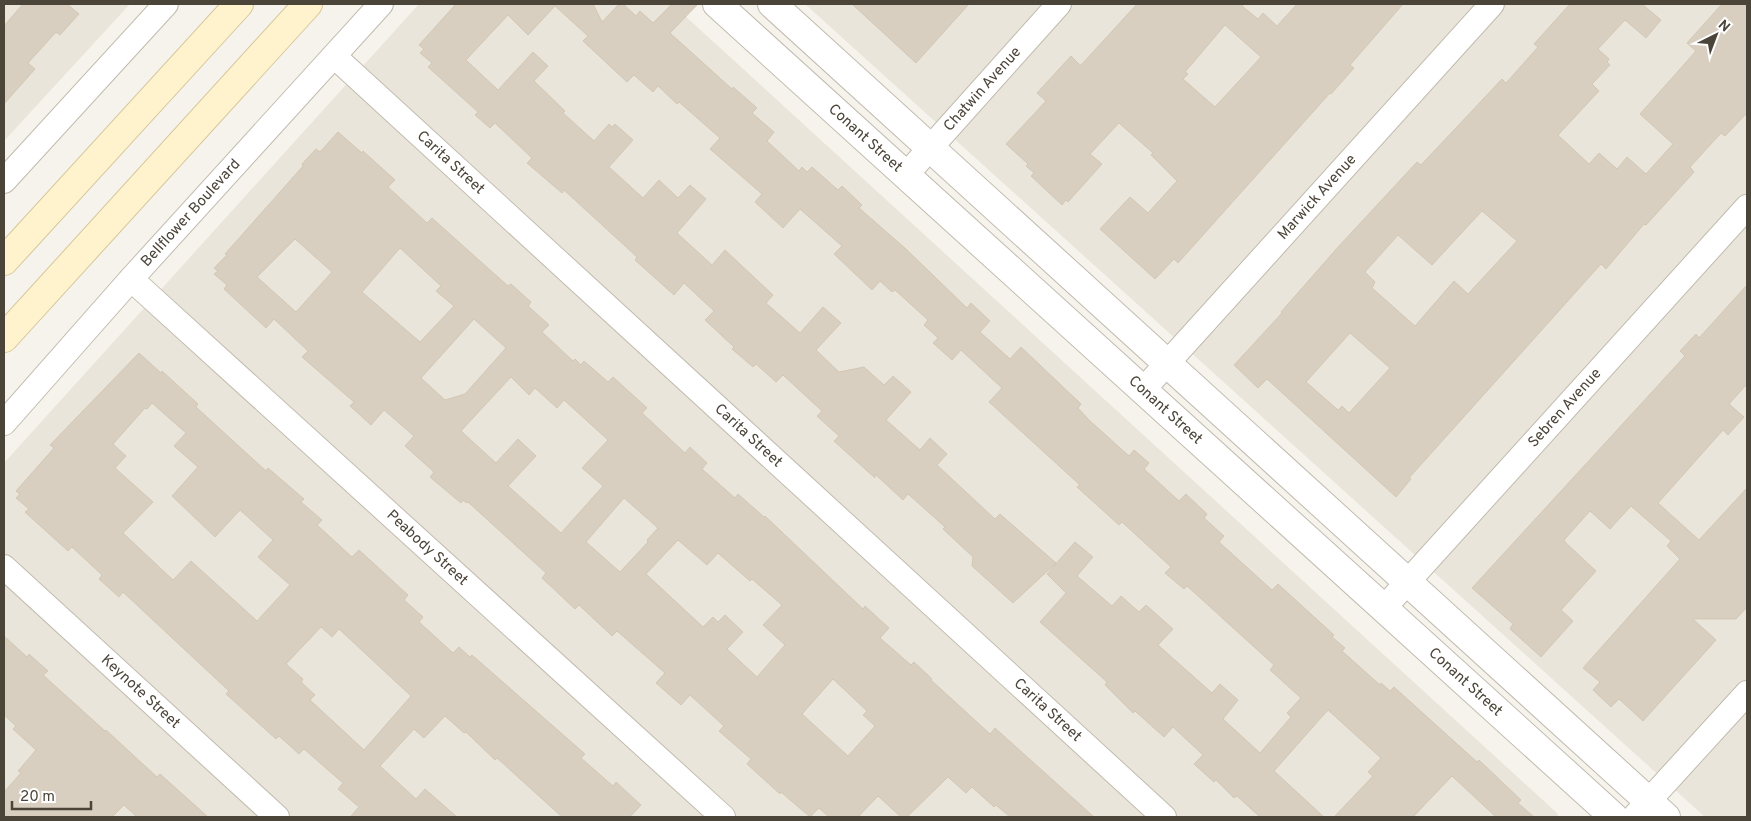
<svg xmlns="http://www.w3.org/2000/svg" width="1751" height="821" viewBox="0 0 1751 821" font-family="Overpass,sans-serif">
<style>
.residential{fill:#eae5da}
.building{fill:#d8cfc1;stroke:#d3c7b4;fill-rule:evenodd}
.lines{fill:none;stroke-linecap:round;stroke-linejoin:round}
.minor-casing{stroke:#c2bbae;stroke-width:26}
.tertiary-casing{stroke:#c2bbae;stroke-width:30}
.secondary-casing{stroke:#d6c79b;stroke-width:30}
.minor{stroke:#fff;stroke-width:24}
.tertiary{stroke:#fff;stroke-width:28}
.secondary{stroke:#fff3cd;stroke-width:28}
.labels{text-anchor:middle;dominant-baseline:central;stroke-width:4.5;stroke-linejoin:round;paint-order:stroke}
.street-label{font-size:15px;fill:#4b4439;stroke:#fff}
</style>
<rect width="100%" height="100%" fill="#f6f3ec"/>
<!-- residential -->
<path class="residential" d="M 4,4 L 130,4 L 4,141 Z
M 419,4 L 672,4 L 1557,813 L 1558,817 L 4,817 L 4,463 Z
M 805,4 L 1747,4 L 1747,817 L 1705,817 Z"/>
<!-- building -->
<path class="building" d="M 23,4 L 67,4 L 79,14 L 60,35 L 56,32 L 28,63 L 35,69 L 4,104 L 4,26 Z
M 456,4 L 593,4 L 602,22 L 619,4 L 623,4 L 636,16 L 640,11 L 653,23 L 672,4 L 696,4 L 697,5 L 670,33 L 732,89 L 733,87 L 757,108 L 752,113 L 774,132 L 767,141 L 799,171 L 802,167 L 807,172 L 812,167 L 838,190 L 842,186 L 862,205 L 859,208 L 906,249 L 967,308 L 971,303 L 990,321 L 980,332 L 1010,359 L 1021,347 L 1081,404 L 1078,408 L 1089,420 L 1129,456 L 1134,450 L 1149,463 L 1144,469 L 1179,501 L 1186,494 L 1207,514 L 1204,518 L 1224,536 L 1219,542 L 1272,590 L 1278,584 L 1334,635 L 1332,637 L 1345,648 L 1342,651 L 1380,685 L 1381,683 L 1390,691 L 1394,687 L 1477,762 L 1479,760 L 1521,800 L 1518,803 L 1534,817 L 1496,817 L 1452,776 L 1413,817 L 1334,817 L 1373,776 L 1368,772 L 1381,758 L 1328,710 L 1274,771 L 1324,817 L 1260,817 L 1237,796 L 1234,798 L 1216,780 L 1214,782 L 1194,764 L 1203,755 L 1173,727 L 1164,737 L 1135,711 L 1133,713 L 1105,685 L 1107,682 L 1040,622 L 1066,593 L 1047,574 L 1075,542 L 1093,557 L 1077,576 L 1112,606 L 1121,596 L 1139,612 L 1146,605 L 1173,629 L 1158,645 L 1212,693 L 1220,684 L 1238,700 L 1223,719 L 1260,753 L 1291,717 L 1287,713 L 1301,698 L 1270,670 L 1274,665 L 1187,586 L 1184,589 L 1165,573 L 1171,567 L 1122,522 L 1119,525 L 1077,487 L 1080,485 L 989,402 L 1002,388 L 962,351 L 961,350 L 952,360 L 933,343 L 938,338 L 924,325 L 928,320 L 895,290 L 892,292 L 880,281 L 872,290 L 834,254 L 842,246 L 800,209 L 783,228 L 755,202 L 762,194 L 710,149 L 720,138 L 679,102 L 677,104 L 658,86 L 653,92 L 634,75 L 627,82 L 583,41 L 588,36 L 555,6 L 528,35 L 508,15 L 466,60 L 498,90 L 533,52 L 548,66 L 534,81 L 565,111 L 563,113 L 594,141 L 609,124 L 612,127 L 615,124 L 633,140 L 609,167 L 643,198 L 659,180 L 678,198 L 690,185 L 706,199 L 677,233 L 712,265 L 725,250 L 773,295 L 766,303 L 800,333 L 823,307 L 841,323 L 816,350 L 839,372 L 864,367 L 884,385 L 893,376 L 911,392 L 886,420 L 920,450 L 930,438 L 947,454 L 937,465 L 995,519 L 1000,514 L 1056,563 L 1013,603 L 972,566 L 973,557 L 943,529 L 945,527 L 908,494 L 903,500 L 875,474 L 875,478 L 834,441 L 839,436 L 817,416 L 822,411 L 783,375 L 776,382 L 756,364 L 753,367 L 732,349 L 734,347 L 705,320 L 714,311 L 684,283 L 674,295 L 635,260 L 637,257 L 564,190 L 562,193 L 527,163 L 532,158 L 495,123 L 490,128 L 475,115 L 478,112 L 428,67 L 432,63 L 420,53 L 424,49 L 419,45 Z
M 852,4 L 969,4 L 916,63 Z
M 1137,4 L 1244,4 L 1242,6 L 1258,19 L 1263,13 L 1277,26 L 1297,4 L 1403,4 L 1350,65 L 1354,68 L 1331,94 L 1330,93 L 1178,263 L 1174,259 L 1155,279 L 1100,229 L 1130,197 L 1148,213 L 1177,181 L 1151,155 L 1153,153 L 1119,123 L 1090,154 L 1102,164 L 1068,202 L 1066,200 L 1062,205 L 1031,176 L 1034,173 L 1026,166 L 1028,164 L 1006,144 L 1046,101 L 1037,93 L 1071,56 L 1080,65 L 1082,64 ZM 1225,25 L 1261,57 L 1215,107 L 1183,79 L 1188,74 L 1185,72 Z
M 1570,4 L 1642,4 L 1661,20 L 1646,38 L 1625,20 L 1598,49 L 1609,59 L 1607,62 L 1610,65 L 1592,84 L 1599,91 L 1558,135 L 1589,164 L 1599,153 L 1617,169 L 1627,157 L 1646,174 L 1673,144 L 1640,114 L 1696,51 L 1687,43 L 1722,4 L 1747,4 L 1747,113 L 1725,136 L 1721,133 L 1690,167 L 1694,172 L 1646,225 L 1644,224 L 1606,269 L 1601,264 L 1409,478 L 1411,479 L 1396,497 L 1267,379 L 1258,388 L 1234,365 L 1282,313 L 1281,312 L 1339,246 L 1417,162 L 1421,165 L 1502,79 L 1506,83 L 1538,47 L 1534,44 ZM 1482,211 L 1517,241 L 1468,294 L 1454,281 L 1415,326 L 1372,288 L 1375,282 L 1365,272 L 1398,235 L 1432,265 ZM 1350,333 L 1390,368 L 1349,413 L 1342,406 L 1338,410 L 1306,382 Z
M 338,132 L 362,153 L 363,151 L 395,180 L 388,187 L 427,223 L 432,218 L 508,286 L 511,284 L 531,302 L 528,306 L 549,325 L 542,332 L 573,361 L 575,359 L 581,365 L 584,361 L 608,382 L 613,377 L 647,408 L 642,413 L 685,453 L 690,447 L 707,463 L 702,469 L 735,498 L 738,494 L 764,517 L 765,516 L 863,609 L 865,606 L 889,628 L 880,638 L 911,665 L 914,662 L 932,679 L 931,680 L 990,734 L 995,728 L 1094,817 L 1010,817 L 996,805 L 994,807 L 972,787 L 966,793 L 948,777 L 907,817 L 901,817 L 878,796 L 858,817 L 829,817 L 819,808 L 810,817 L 781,792 L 780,794 L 747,764 L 751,759 L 719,731 L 724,726 L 690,695 L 681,705 L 656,683 L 665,673 L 617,631 L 612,636 L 579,605 L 575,609 L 542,578 L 546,573 L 468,502 L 467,503 L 463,500 L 461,503 L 430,477 L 434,472 L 405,446 L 414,436 L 384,410 L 371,425 L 350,406 L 354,402 L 302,357 L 308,351 L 274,319 L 266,328 L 224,289 L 227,285 L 214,274 L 218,271 L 214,268 L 227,255 L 225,254 L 303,166 L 302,164 L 316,149 L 320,152 ZM 295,239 L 332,272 L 296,312 L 257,277 ZM 400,248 L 441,286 L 436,291 L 454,306 L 420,342 L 362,292 ZM 474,319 L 506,348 L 465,394 L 445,400 L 421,378 ZM 511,377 L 529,395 L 535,388 L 557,408 L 564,400 L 608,440 L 582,468 L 603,486 L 561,533 L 508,486 L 536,456 L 518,439 L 496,463 L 461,431 ZM 624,498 L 658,528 L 647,540 L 648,542 L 620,572 L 586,542 ZM 678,540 L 707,565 L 718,553 L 750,581 L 752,579 L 782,605 L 763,625 L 785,645 L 757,677 L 727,649 L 743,632 L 725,615 L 718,622 L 713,617 L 703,627 L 646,574 ZM 833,679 L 867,711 L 863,715 L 875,726 L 848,756 L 802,714 Z
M 1747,285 L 1747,384 L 1729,404 L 1744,417 L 1728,435 L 1723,430 L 1658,503 L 1699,540 L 1747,488 L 1747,607 L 1736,619 L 1693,619 L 1716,640 L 1643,721 L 1619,699 L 1611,707 L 1593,690 L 1600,682 L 1583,668 L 1680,559 L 1667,546 L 1671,541 L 1631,506 L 1610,529 L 1590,511 L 1564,540 L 1565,542 L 1596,571 L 1561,610 L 1573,621 L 1541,657 L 1510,629 L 1513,624 L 1472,588 L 1685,356 L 1680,351 L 1696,334 L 1699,338 Z
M 139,353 L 161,373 L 162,371 L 198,404 L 196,407 L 266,471 L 268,468 L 304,499 L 301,502 L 322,520 L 317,525 L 352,557 L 359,550 L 408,595 L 404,600 L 423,617 L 419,622 L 453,653 L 459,647 L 470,657 L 472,655 L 585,754 L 581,758 L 613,786 L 616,782 L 641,805 L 630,817 L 562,817 L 497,758 L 495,760 L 466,732 L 464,733 L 445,716 L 424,738 L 414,729 L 380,766 L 416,799 L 425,789 L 457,817 L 350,817 L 359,807 L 338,789 L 343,783 L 304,749 L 299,754 L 279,736 L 276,739 L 226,694 L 229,691 L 123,592 L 119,597 L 99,579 L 102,575 L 72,547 L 68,551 L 25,512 L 29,509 L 16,498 L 20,494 L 16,491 L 54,448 L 50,445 ZM 152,403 L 186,433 L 174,446 L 198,467 L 172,496 L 215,537 L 240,510 L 273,540 L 258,557 L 290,585 L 257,621 L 191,561 L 173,580 L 123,533 L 153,502 L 115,468 L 126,456 L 113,444 L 145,408 L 147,409 ZM 321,627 L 332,637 L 339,629 L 411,696 L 364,750 L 310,700 L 315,695 L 301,682 L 303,679 L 286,664 Z
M 4,636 L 27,657 L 29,654 L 48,671 L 43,675 L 105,731 L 106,730 L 157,777 L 160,774 L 208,817 L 137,817 L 124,805 L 112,817 L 4,817 L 4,792 L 21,773 L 18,771 L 36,750 L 13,729 L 16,726 L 4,715 Z"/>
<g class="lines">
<defs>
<g id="minor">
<path id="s1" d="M 334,56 L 1164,817"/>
<path id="s2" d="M 906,175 L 1059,4"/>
<path d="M 4,181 L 166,4"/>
<path id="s3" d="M 131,279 L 723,817"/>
<path id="s4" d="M 1143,390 L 1492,4"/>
<path id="s5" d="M 4,423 L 131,279 L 381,4"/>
<path id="s6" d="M 4,567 L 277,817"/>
<path id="s7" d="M 1383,609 L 1747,207"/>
<path d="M 1634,817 L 1747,693"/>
</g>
<g id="tertiary">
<path id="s8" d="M 717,4 L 1614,817"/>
<path d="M 772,4 L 1666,817"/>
</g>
<path id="secondary" d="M 4,261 L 239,4
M 4,338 L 308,4"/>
</defs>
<!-- minor casing -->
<use href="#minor" class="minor-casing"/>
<!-- tertiary casing -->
<use href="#tertiary" class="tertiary-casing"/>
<!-- secondary casing -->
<use href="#secondary" class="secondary-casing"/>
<!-- minor -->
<use href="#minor" class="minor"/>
<!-- tertiary -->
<use href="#tertiary" class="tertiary"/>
<!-- secondary -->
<use href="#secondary" class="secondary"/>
</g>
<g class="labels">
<!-- street labels -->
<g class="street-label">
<text stroke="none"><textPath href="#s2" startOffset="115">Chatwin Avenue</textPath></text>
<text stroke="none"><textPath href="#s8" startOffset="200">Conant Street</textPath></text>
<text stroke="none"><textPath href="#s1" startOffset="158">Carita Street</textPath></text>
<text stroke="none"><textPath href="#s4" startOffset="260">Marwick Avenue</textPath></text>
<text stroke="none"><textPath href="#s5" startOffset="281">Bellflower Boulevard</textPath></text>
<text stroke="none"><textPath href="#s7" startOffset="271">Sebren Avenue</textPath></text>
<text stroke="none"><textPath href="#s8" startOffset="605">Conant Street</textPath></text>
<text stroke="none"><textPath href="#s1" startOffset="562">Carita Street</textPath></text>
<text stroke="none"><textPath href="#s3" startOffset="400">Peabody Street</textPath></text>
<text stroke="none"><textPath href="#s8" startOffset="1010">Conant Street</textPath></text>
<text stroke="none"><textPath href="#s6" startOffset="185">Keynote Street</textPath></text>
<text stroke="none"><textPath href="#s1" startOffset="968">Carita Street</textPath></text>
</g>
</g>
<!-- border -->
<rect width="1751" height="821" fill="none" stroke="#4b4439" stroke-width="10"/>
<!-- north arrow -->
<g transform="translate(1716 35) rotate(42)" stroke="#ffffff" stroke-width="4" paint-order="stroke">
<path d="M0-4L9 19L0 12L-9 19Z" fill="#4b4439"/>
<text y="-8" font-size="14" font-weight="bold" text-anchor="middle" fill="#4b4439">N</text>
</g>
<!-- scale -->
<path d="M12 801v8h79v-8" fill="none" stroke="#4b4439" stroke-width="2.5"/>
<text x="20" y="801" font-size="15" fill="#4b4439" stroke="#ffffff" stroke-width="4" paint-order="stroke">20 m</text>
</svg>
